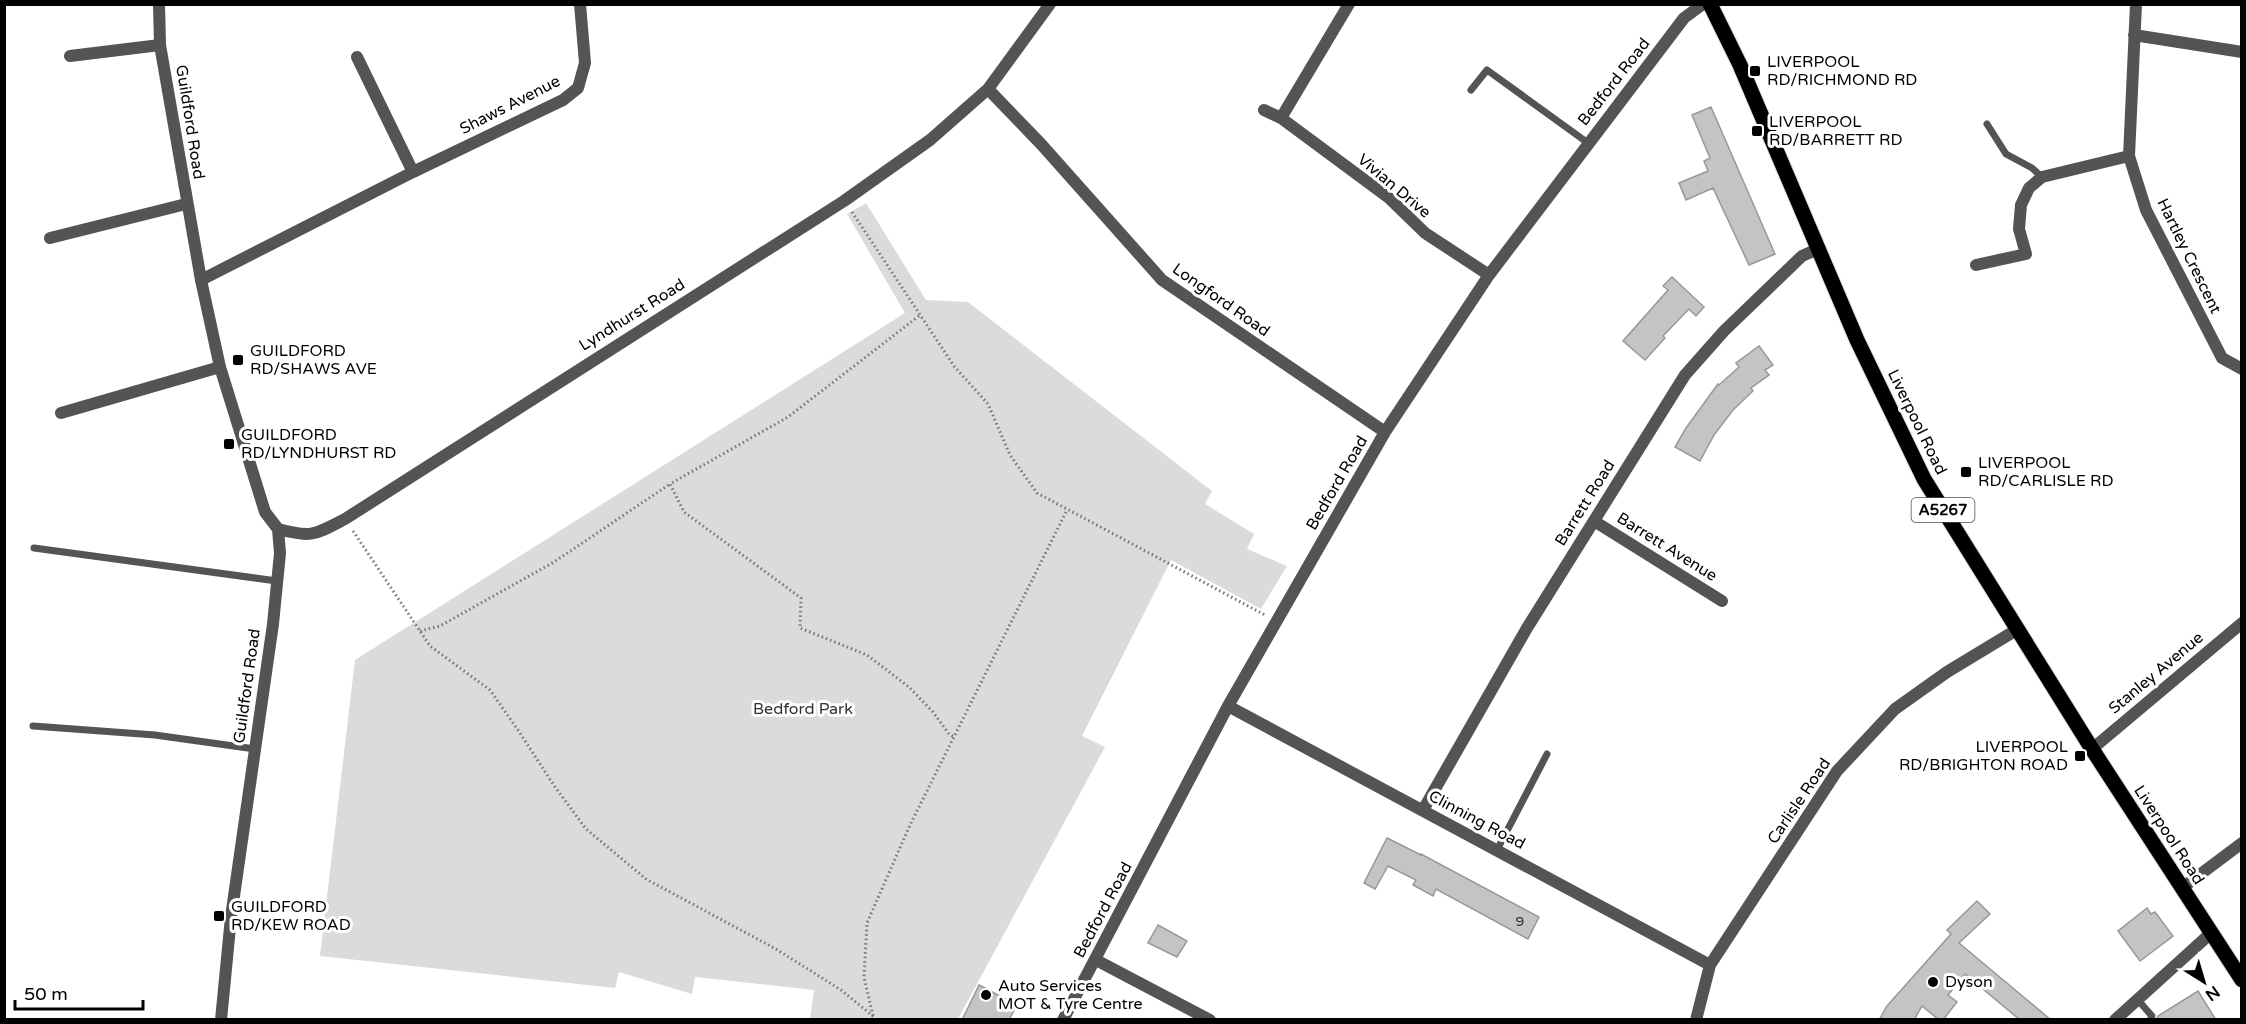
<svg xmlns="http://www.w3.org/2000/svg" width="2246" height="1024" viewBox="0 0 2246 1024" font-family="'Varela Round',sans-serif">
<style>
.green{fill:#dbdbdb}
.building{fill:#c4c4c4;stroke:#989898;stroke-width:1.5}
.lines{fill:none;stroke-linecap:round;stroke-linejoin:round}
.primary-casing{stroke:#dbdbdb;stroke-width:17}
.path{stroke:#767676;stroke-width:3;stroke-dasharray:1.5 3;stroke-linecap:butt}
.service{stroke:#545454;stroke-width:7}
.minor{stroke:#545454;stroke-width:12}
.tertiary{stroke:#545454;stroke-width:12}
.primary{stroke:#000;stroke-width:15}
.poi-dot{fill:#000;stroke:#fff;stroke-width:2}
.labels{text-anchor:middle;dominant-baseline:central;stroke-width:6;stroke-linejoin:round;paint-order:stroke}
.number-label{font-size:14px;fill:#313131}
.shield{fill:#fff;stroke:#4c4c4c;stroke-width:1.5}
.shield-label{font-size:15px;font-weight:bold;fill:#000}
.poi-label{font-size:16px;fill:#000;stroke:#fff;text-anchor:start}
.street-label{font-size:16px;fill:#000;stroke:#fff}
.park-label{font-size:16px;fill:#323232;stroke:#fff}
</style>
<rect width="100%" height="100%" fill="#fff"/>
<!-- green -->
<path class="green" d="M 866,203 L 926,300 L 968,302 L 1212,491 L 1205,504 L 1254,534 L 1247,549 L 1287,566 L 1261,609 L 1171,560 L 1082,736 L 1105,747 L 958,1019 L 810,1019 L 814,990 L 695,977 L 692,994 L 619,972 L 615,988 L 320,956 L 355,660 L 905,313 L 847,214 Z"/>
<!-- building -->
<path class="building" d="M 1711,107 L 1775,254 L 1749,265 L 1713,188 L 1686,200 L 1679,183 L 1708,171 L 1704,161 L 1710,158 L 1692,115 Z
M 1672,277 L 1704,307 L 1696,316 L 1689,309 L 1663,336 L 1665,338 L 1645,360 L 1623,341 L 1668,290 L 1663,286 Z
M 1759,346 L 1773,365 L 1765,370 L 1769,375 L 1751,388 L 1753,391 L 1733,410 L 1714,435 L 1700,461 L 1675,447 L 1686,428 L 1718,384 L 1719,385 L 1739,367 L 1736,363 Z
M 1387,838 L 1421,855 L 1421,854 L 1539,917 L 1528,939 L 1436,889 L 1433,896 L 1413,885 L 1416,880 L 1388,866 L 1375,889 L 1364,883 Z
M 1977,901 L 1990,914 L 1959,943 L 2051,1020 L 2020,1020 L 1965,974 L 1948,995 L 1957,1002 L 1943,1020 L 1939,1020 L 1922,1006 L 1914,1020 L 1879,1020 L 1887,1006 L 1951,934 L 1947,930 Z
M 2147,908 L 2151,914 L 2155,912 L 2173,936 L 2140,961 L 2118,931 Z
M 1158,925 L 1187,941 L 1177,957 L 1148,943 Z
M 979,985 L 1017,1005 L 1009,1020 L 962,1020 Z
M 2198,991 L 2216,1020 L 2157,1020 L 2158,1016 Z"/>
<g class="lines">
<defs>
<path id="primary" d="M 1710,4 L 1740,65 L 1857,340 L 1924,479 L 2092,749 L 2242,980"/>
</defs>
<!-- primary casing -->
<use href="#primary" class="primary-casing"/>
<!-- path -->
<path class="path" d="M 852,212 L 954,366 L 988,404 L 1010,455 L 1037,493 L 1265,615
M 919,316 L 788,417 L 670,484 L 684,512 L 801,598 L 800,628 L 867,655 L 909,687 L 933,712 L 949,734 L 954,737
M 353,531 L 430,646 L 490,690 L 518,730 L 553,784 L 586,829 L 646,879 L 776,949 L 841,990 L 874,1017
M 420,631 L 440,626 L 554,562 L 670,484
M 874,1020 L 864,977 L 867,923 L 910,825 L 1067,510"/>
<!-- service -->
<path class="service" d="M 1471,90 L 1487,70 L 1588,143
M 1987,124 L 2006,154 L 2032,168 L 2042,177
M 34,548 L 277,581
M 33,726 L 155,735 L 255,749
M 1497,850 L 1547,754
M 2137,999 L 2152,1016 L 2150,1020"/>
<!-- minor -->
<path class="minor" d="M 2136,4 L 2129,156 L 2146,210 L 2222,358 L 2242,369
M 2134,35 L 2242,52
M 70,56 L 160,45
M 357,57 L 413,172
M 988,89 L 1041,144 L 1162,280 L 1385,432
M 1264,110 L 1281,118 L 1389,198 L 1425,233 L 1489,275
M 1281,118 L 1349,4
M 50,238 L 186,204
M 1976,265 L 2026,254 L 2019,229 L 2021,205 L 2029,188 L 2042,177 L 2129,156
M 201,280 L 413,172 L 563,100 L 578,88 L 585,63 L 580,4
M 61,413 L 220,367
M 1594,521 L 1722,601
M 278,529 C 312,538 314,535 345,519 L 844,201 L 930,140 L 988,89 L 1050,4
M 1228,706 L 1710,965
M 2092,749 L 2242,623
M 1423,810 L 1527,628 L 1685,375 L 1724,331 L 1802,256 L 1818,249
M 2182,888 L 2242,843
M 1096,960 L 1210,1020
M 1063,1020 L 1228,706 L 1385,432 L 1489,275 L 1684,18 L 1703,4
M 1696,1020 L 1710,965 L 1837,771 L 1895,709 L 1947,672 L 2018,629
M 2115,1020 L 2211,933"/>
<!-- tertiary -->
<path class="tertiary" d="M 159,4 L 160,45 L 201,280 L 220,367 L 265,512 L 278,529 L 280,553 L 273,624 L 231,917 L 221,1020"/>
<!-- primary -->
<use href="#primary" class="primary"/>
</g>
<!-- markers -->
<g class="poi-dot">
<rect x="1749" y="65" width="12" height="12" rx="3"/>
<rect x="1751" y="125" width="12" height="12" rx="3"/>
<rect x="232" y="354" width="12" height="12" rx="3"/>
<rect x="223" y="438" width="12" height="12" rx="3"/>
<rect x="1960" y="466" width="12" height="12" rx="3"/>
<rect x="2074" y="750" width="12" height="12" rx="3"/>
<rect x="213" y="910" width="12" height="12" rx="3"/>
<circle cx="1933" cy="982" r="6"/>
<circle cx="986" cy="995" r="6"/>
</g>
<g class="labels">
<!-- number labels -->
<g class="number-label">
<text x="1520" y="921">9</text>
</g>
<!-- shield labels -->
<rect class="shield" x="1911.5" y="498" width="63" height="24" rx="4.5"/>
<g class="shield-label">
<text x="1943" y="510">A5267</text>
</g>
<!-- poi labels -->
<g class="poi-label">
<text x="1767" y="62">LIVERPOOL<tspan x="1767" dy="18">RD/RICHMOND RD</tspan></text>
<text x="1769" y="122">LIVERPOOL<tspan x="1769" dy="18">RD/BARRETT RD</tspan></text>
<text x="250" y="351">GUILDFORD<tspan x="250" dy="18">RD/SHAWS AVE</tspan></text>
<text x="241" y="435">GUILDFORD<tspan x="241" dy="18">RD/LYNDHURST RD</tspan></text>
<text x="1978" y="463">LIVERPOOL<tspan x="1978" dy="18">RD/CARLISLE RD</tspan></text>
<text x="2068" y="747" text-anchor="end">LIVERPOOL<tspan x="2068" dy="18">RD/BRIGHTON ROAD</tspan></text>
<text x="231" y="907">GUILDFORD<tspan x="231" dy="18">RD/KEW ROAD</tspan></text>
<text x="1945" y="982">Dyson</text>
<text x="998" y="986">Auto Services<tspan x="998" dy="18">MOT &amp; Tyre Centre</tspan></text>
</g>
<!-- street labels -->
<g class="street-label">
<text transform="translate(1614 82) rotate(-52)">Bedford Road</text>
<text transform="translate(510 105) rotate(-27)">Shaws Avenue</text>
<text transform="translate(190 122) rotate(81)">Guildford Road</text>
<text transform="translate(1394 186) rotate(40)">Vivian Drive</text>
<text transform="translate(2189 256) rotate(64)">Hartley Crescent</text>
<text transform="translate(1221 300) rotate(35)">Longford Road</text>
<text transform="translate(632 315) rotate(-32)">Lyndhurst Road</text>
<text transform="translate(1917 422) rotate(64)">Liverpool Road</text>
<text transform="translate(1337 483) rotate(-60)">Bedford Road</text>
<text transform="translate(1585 503) rotate(-58)">Barrett Road</text>
<text transform="translate(1667 547) rotate(32)">Barrett Avenue</text>
<text transform="translate(2156 673) rotate(-40)">Stanley Avenue</text>
<text transform="translate(247 686) rotate(-82)">Guildford Road</text>
<text transform="translate(1799 801) rotate(-56)">Carlisle Road</text>
<text transform="translate(1477 820) rotate(28)">Clinning Road</text>
<text transform="translate(2169 835) rotate(57)">Liverpool Road</text>
<text transform="translate(1103 910) rotate(-62)">Bedford Road</text>
</g>
<!-- park labels -->
<g class="park-label">
<text x="803" y="709">Bedford Park</text>
</g>
</g>
<!-- border -->
<rect width="2246" height="1024" fill="none" stroke="#000000" stroke-width="12"/>
<!-- north arrow -->
<g transform="translate(2204 982) rotate(143)" stroke="#ffffff" stroke-width="4.5" paint-order="stroke">
<path d="M0-4.5L10 22L0 15L-10 22Z" fill="#000000"/>
<text y="-9" font-size="16" font-weight="bold" text-anchor="middle" fill="#000000">N</text>
</g>
<!-- scale -->
<path d="M15 1000v9h128v-9" fill="none" stroke="#000000" stroke-width="3"/>
<text x="24" y="1000" font-size="18" fill="#000000" stroke="#ffffff" stroke-width="4.5" paint-order="stroke">50 m</text>
</svg>
